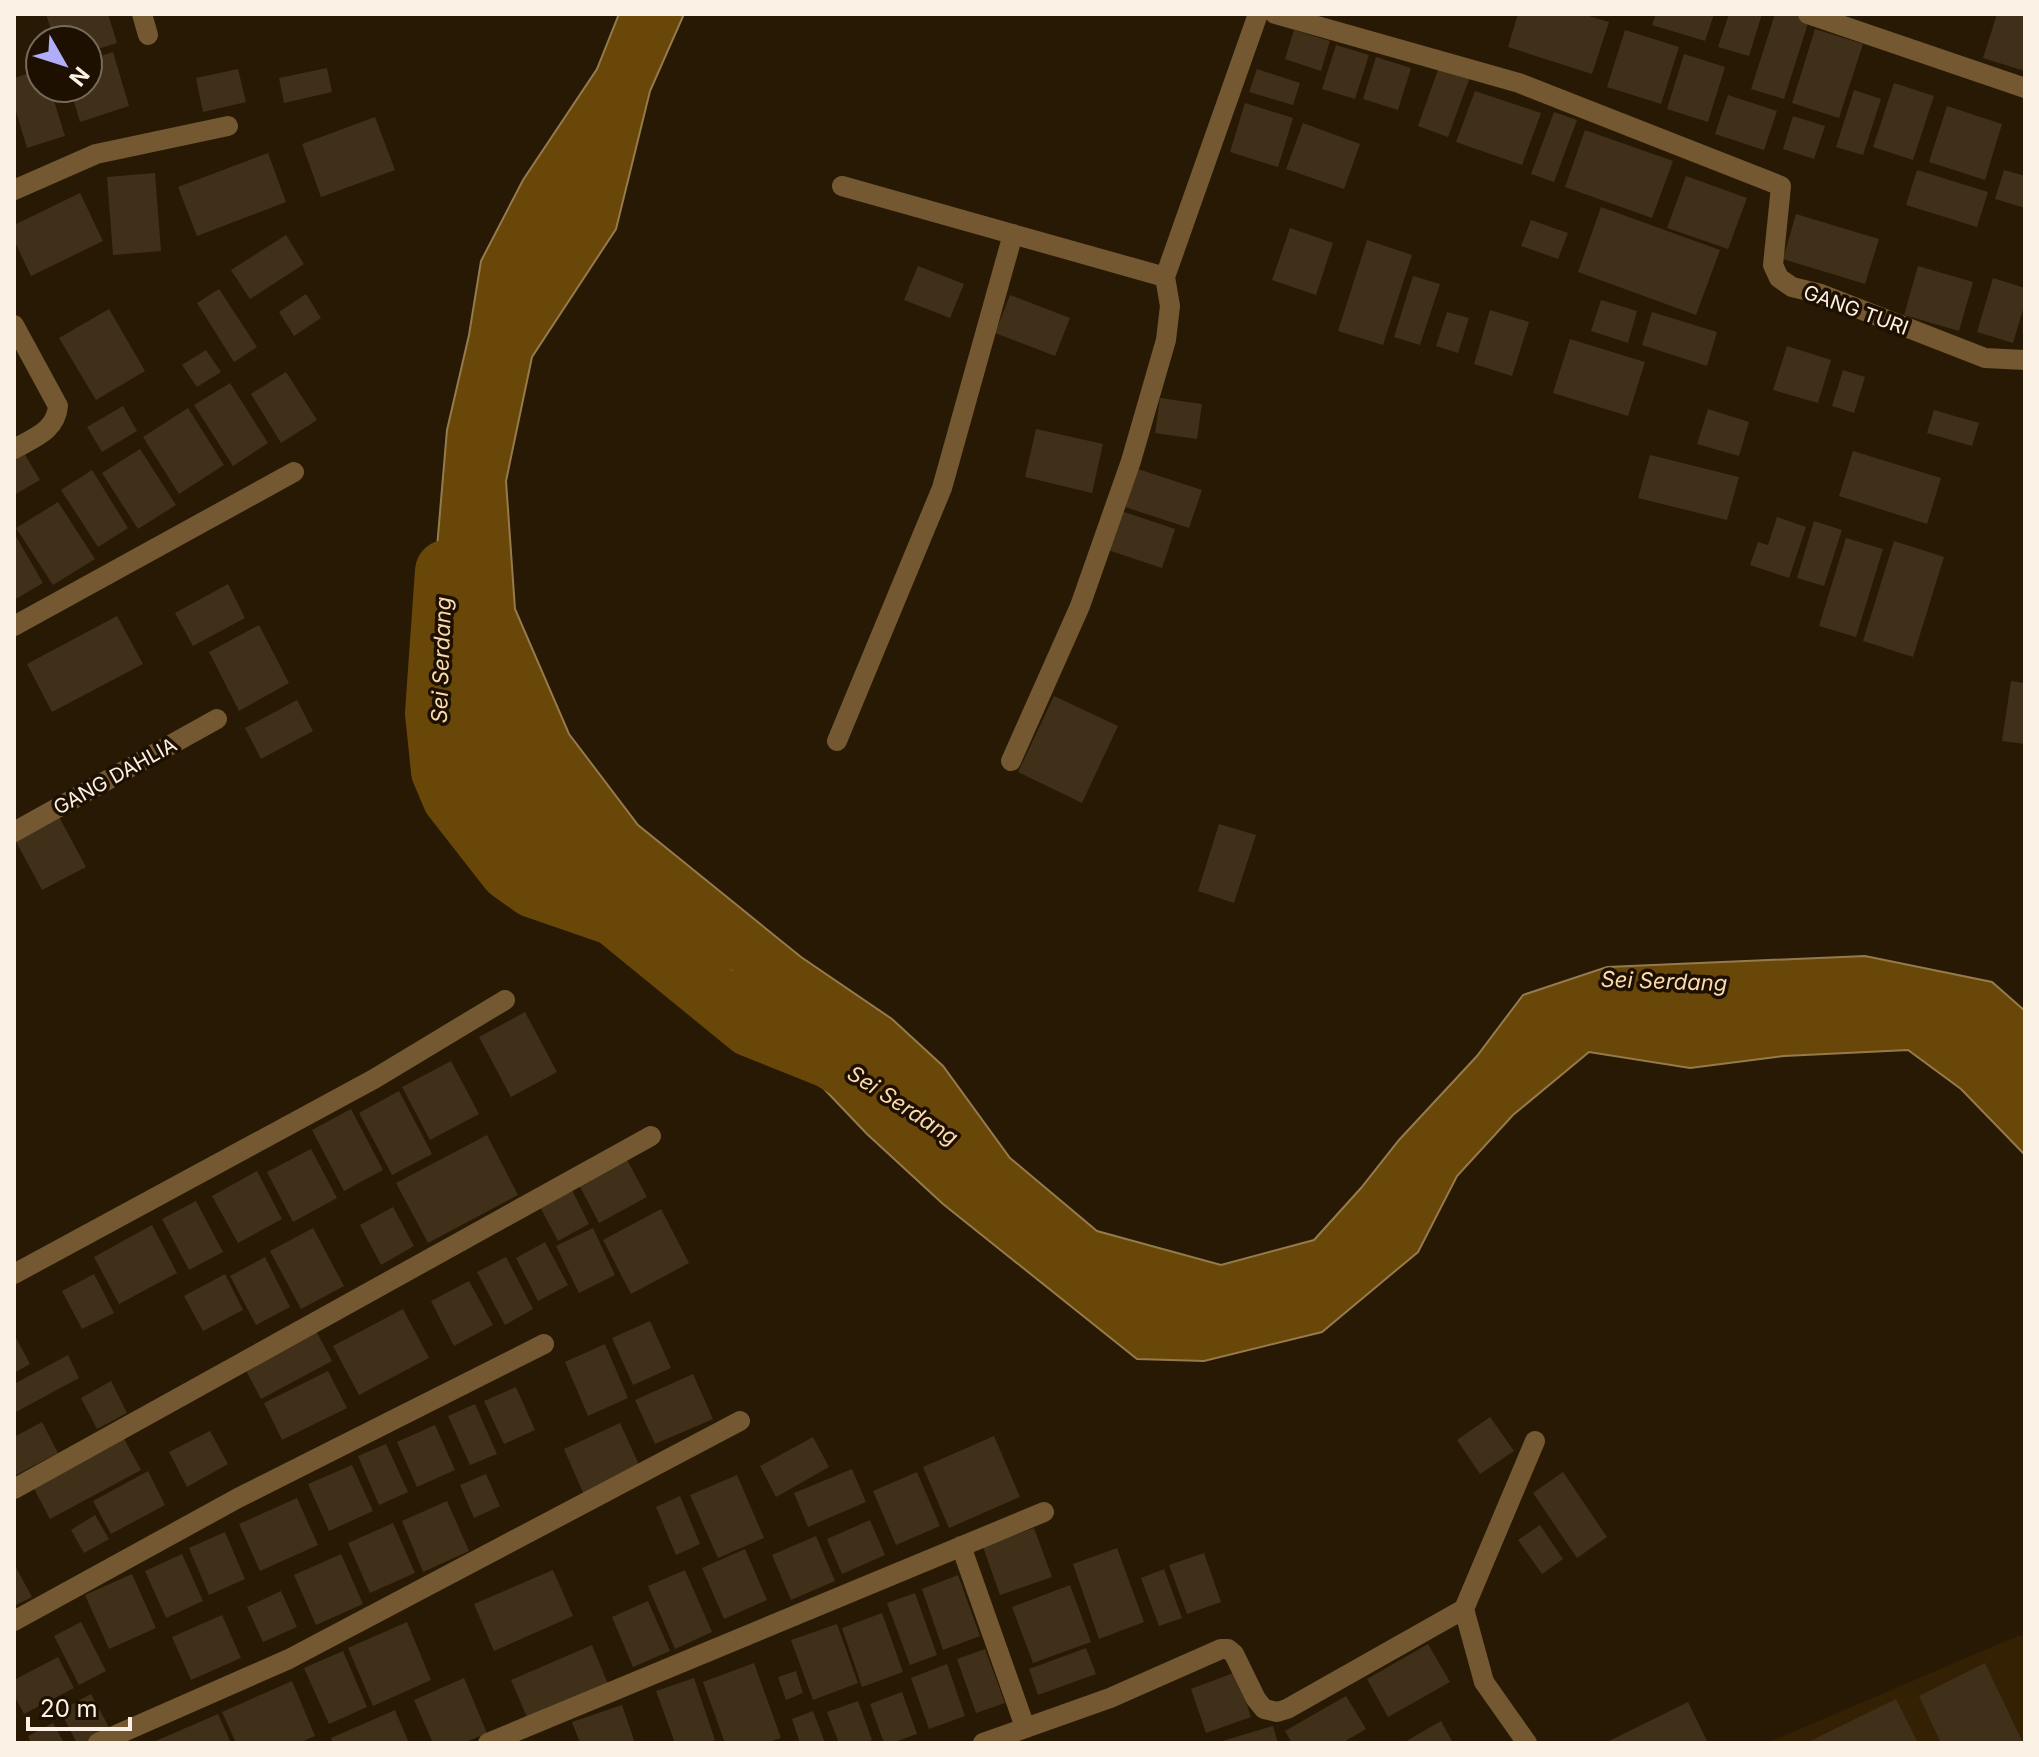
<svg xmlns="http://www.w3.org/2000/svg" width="2039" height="1757" viewBox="0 0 2039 1757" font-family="Inter,sans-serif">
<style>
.built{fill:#342103}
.water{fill:#694709;stroke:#957a4b;stroke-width:2}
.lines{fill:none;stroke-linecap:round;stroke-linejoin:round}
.river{stroke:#694709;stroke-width:62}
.building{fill:#40301a}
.minor{stroke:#735831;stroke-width:20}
.labels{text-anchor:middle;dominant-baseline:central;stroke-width:7;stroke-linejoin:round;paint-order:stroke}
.street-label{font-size:20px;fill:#fbf1e4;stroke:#1e1000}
.water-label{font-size:22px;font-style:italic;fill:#fbdaad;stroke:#1e1000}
</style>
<rect width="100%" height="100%" fill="#281904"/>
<!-- built -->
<path class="built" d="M 2020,1635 L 2025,1636 L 2025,1743 L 1767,1743 Z"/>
<!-- water -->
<path class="water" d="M 619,14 L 684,14 L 650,91 L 616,229 L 532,357 L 506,481 L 515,609 L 569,734 L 638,825 L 801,957 L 892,1019 L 943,1066 L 1010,1158 L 1097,1231 L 1221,1265 L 1314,1240 L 1361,1188 L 1399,1140 L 1477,1056 L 1523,995 L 1607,967 L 1865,956 L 1992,982 L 2025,1011 L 2025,1155 L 1961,1089 L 1908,1050 L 1784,1056 L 1690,1068 L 1589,1052 L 1513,1115 L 1457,1176 L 1418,1252 L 1322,1332 L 1204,1361 L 1137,1359 L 943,1204 L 867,1134 L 785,1048 L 731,970 L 602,934 L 513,848 L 455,740 L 432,606 L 447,430 L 469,335 L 481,261 L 523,180 L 597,69 Z"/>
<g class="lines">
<!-- river -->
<path class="river" d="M 446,571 L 436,713 L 442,771 L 453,797 L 510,870 L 534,887 L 615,915 L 751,1026 L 831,1058 L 854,1072"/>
</g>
<!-- building -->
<path class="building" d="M 46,14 L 108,14 L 117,43 L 88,52 L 88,40 L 54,40 Z
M 1518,14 L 1582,14 L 1609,22 L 1592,74 L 1508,47 Z
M 1656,14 L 1714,14 L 1705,41 L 1652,25 Z
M 1729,14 L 1762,14 L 1749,56 L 1718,47 Z
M 1775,14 L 1791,14 L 1809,20 L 1784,99 L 1751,89 Z
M 1997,14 L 2025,14 L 2025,71 L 1983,58 Z
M 1815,29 L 1863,44 L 1839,118 L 1792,103 Z
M 1294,30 L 1330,41 L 1321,71 L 1285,59 Z
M 1625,30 L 1679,47 L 1661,104 L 1607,87 Z
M 1336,45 L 1369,55 L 1355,99 L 1322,89 Z
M 113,52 L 129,106 L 80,122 L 70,88 L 88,88 L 88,60 Z
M 1684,54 L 1725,67 L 1708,122 L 1667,109 Z
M 1376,57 L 1411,68 L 1398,110 L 1363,99 Z
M 1439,67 L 1470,77 L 1448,137 L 1418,126 Z
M 327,68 L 332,92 L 284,103 L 279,78 Z
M 238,69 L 246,102 L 203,112 L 196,78 Z
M 1257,69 L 1300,83 L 1293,105 L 1249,92 Z
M 40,70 L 40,88 L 50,88 L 65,136 L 27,148 L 14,105 L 14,78 Z
M 1894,83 L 1934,96 L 1913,160 L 1873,147 Z
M 1854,90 L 1881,99 L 1863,155 L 1836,147 Z
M 1475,91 L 1541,113 L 1522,165 L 1456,142 Z
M 1728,95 L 1777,111 L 1764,150 L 1715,134 Z
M 1245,103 L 1293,118 L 1278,167 L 1230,152 Z
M 1947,106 L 2002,124 L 1985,180 L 1929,162 Z
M 1554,112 L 1577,120 L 1554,182 L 1531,174 Z
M 1793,116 L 1825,126 L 1814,159 L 1783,149 Z
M 375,117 L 395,170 L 321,197 L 302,144 Z
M 1303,123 L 1360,144 L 1344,189 L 1286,169 Z
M 1585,130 L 1673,161 L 1652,218 L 1565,187 Z
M 268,153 L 286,202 L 197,236 L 178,187 Z
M 1917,170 L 1988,192 L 1977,227 L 1906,205 Z
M 2004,170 L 2025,176 L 2025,208 L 1995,199 Z
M 155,173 L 161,251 L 113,255 L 107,177 Z
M 1686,176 L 1747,198 L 1728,249 L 1667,228 Z
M 80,193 L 103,241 L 31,276 L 14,240 L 14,225 Z
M 1601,207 L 1720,250 L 1696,315 L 1578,272 Z
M 1796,214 L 1879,239 L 1865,284 L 1783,259 Z
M 1531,220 L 1568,233 L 1558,259 L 1521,246 Z
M 1290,228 L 1333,243 L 1316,295 L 1272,280 Z
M 286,235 L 304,264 L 250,299 L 231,270 Z
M 1367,240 L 1412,255 L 1383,345 L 1338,331 Z
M 918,266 L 964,284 L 950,318 L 904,300 Z
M 1918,266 L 1973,282 L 1959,331 L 1904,315 Z
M 1413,276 L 1440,284 L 1420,345 L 1394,337 Z
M 1993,278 L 2025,288 L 2025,303 L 2013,343 L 1977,332 Z
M 219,289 L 257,347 L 234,362 L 197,303 Z
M 306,294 L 321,318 L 294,336 L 279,312 Z
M 1010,295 L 1070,318 L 1055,356 L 995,333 Z
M 1601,300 L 1637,311 L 1628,343 L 1591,331 Z
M 109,309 L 145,371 L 96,400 L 59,338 Z
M 1490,310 L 1529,322 L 1512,376 L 1474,364 Z
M 1447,312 L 1469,318 L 1458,353 L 1436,346 Z
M 1652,312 L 1717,332 L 1707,366 L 1642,345 Z
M 1570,339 L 1645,362 L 1628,416 L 1553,393 Z
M 1787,346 L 1831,360 L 1818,403 L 1773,390 Z
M 206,350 L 221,372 L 197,387 L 182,365 Z
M 1843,370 L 1865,377 L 1854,413 L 1832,406 Z
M 286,372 L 317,420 L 281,443 L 251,394 Z
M 230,383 L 268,443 L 233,466 L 194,405 Z
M 1160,398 L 1202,404 L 1197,439 L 1155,433 Z
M 123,406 L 137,431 L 102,452 L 87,427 Z
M 188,408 L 224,465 L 179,494 L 143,437 Z
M 1708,409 L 1749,422 L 1739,456 L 1697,444 Z
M 1934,410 L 1979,423 L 1972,446 L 1927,433 Z
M 1036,429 L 1103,444 L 1092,493 L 1025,477 Z
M 140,449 L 176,505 L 138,529 L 102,473 Z
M 1853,451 L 1941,478 L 1927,524 L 1839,496 Z
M 24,453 L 40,480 L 14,495 L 14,459 Z
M 1650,455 L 1739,477 L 1727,520 L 1638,498 Z
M 1135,468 L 1202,490 L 1189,528 L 1122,506 Z
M 92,470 L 128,528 L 98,547 L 61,490 Z
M 58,502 L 95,559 L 53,585 L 16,528 Z
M 1118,510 L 1175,529 L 1162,568 L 1105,549 Z
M 1777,517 L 1806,527 L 1789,578 L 1750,565 L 1758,542 L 1768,545 Z
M 1814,521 L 1842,530 L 1824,586 L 1797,578 Z
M 14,533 L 43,583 L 14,600 Z
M 1846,538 L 1883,549 L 1856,637 L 1819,626 Z
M 1894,541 L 1944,557 L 1913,657 L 1863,641 Z
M 228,584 L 245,618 L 193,646 L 175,613 Z
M 117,616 L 143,664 L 52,712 L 27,664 Z
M 259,625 L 289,683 L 239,711 L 209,652 Z
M 2011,681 L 2025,683 L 2025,744 L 2002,741 Z
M 1054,696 L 1118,726 L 1082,803 L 1018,772 Z
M 297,700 L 313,731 L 261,759 L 245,728 Z
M 58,815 L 86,867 L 42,890 L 14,838 Z
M 1219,824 L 1256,835 L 1234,903 L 1198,891 Z
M 525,1012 L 557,1072 L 511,1097 L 479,1037 Z
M 451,1061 L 479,1114 L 430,1140 L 402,1087 Z
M 399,1091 L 432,1154 L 392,1175 L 359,1113 Z
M 351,1109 L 383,1170 L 344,1191 L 312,1130 Z
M 487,1135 L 518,1195 L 428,1243 L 396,1183 Z
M 311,1149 L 337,1198 L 293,1222 L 267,1172 Z
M 626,1158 L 647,1197 L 599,1223 L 578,1183 Z
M 257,1171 L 282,1219 L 238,1243 L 212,1196 Z
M 571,1188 L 589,1224 L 558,1241 L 539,1205 Z
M 196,1201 L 223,1252 L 189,1270 L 162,1219 Z
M 393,1207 L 414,1246 L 381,1265 L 360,1225 Z
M 661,1209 L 689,1263 L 631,1294 L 603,1240 Z
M 152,1225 L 177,1273 L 119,1304 L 94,1257 Z
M 313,1228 L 344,1286 L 301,1309 L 270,1251 Z
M 593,1228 L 615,1275 L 579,1293 L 556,1246 Z
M 545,1242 L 568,1285 L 538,1301 L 516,1258 Z
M 265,1257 L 290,1307 L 256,1325 L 230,1276 Z
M 506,1257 L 533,1309 L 505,1325 L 477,1272 Z
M 94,1274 L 114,1313 L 82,1329 L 62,1291 Z
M 225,1274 L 243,1310 L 203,1331 L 184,1296 Z
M 469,1281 L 493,1325 L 454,1346 L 431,1301 Z
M 403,1309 L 429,1358 L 359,1395 L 333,1346 Z
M 650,1321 L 671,1368 L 633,1385 L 612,1338 Z
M 314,1327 L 332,1361 L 261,1399 L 243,1365 Z
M 14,1334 L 30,1364 L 14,1373 Z
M 605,1344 L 628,1398 L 588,1416 L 565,1362 Z
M 68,1355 L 79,1378 L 14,1413 L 14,1384 Z
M 328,1371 L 347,1408 L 282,1440 L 264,1403 Z
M 693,1374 L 713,1419 L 655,1444 L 635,1400 Z
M 111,1381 L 127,1413 L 97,1429 L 81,1398 Z
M 516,1387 L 535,1430 L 504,1444 L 484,1401 Z
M 475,1404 L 497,1454 L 470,1465 L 448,1416 Z
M 1490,1417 L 1514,1451 L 1480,1474 L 1457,1440 Z
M 42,1422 L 58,1453 L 14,1476 L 14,1437 Z
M 620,1423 L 641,1469 L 584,1495 L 564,1449 Z
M 435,1425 L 455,1470 L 417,1487 L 397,1442 Z
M 210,1431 L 228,1464 L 187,1487 L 169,1452 Z
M 994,1436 L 1020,1497 L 949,1528 L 923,1467 Z
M 123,1437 L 141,1470 L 50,1519 L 32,1485 Z
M 813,1437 L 829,1467 L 776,1497 L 760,1466 Z
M 386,1444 L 408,1492 L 379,1505 L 358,1456 Z
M 352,1465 L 373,1511 L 329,1531 L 308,1484 Z
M 852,1469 L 866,1502 L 808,1527 L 794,1493 Z
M 148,1471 L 165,1505 L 111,1534 L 93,1501 Z
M 917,1472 L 940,1526 L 896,1545 L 873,1491 Z
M 1563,1472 L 1607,1537 L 1577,1558 L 1533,1493 Z
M 486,1474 L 500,1506 L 474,1518 L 460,1485 Z
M 737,1475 L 764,1538 L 718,1558 L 690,1495 Z
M 680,1496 L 700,1544 L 676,1555 L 656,1507 Z
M 297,1498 L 318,1545 L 260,1571 L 239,1524 Z
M 447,1501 L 469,1551 L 423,1572 L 402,1521 Z
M 95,1515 L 109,1539 L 84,1553 L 71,1530 Z
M 870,1520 L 885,1555 L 842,1574 L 827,1539 Z
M 393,1523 L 415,1573 L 370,1593 L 348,1543 Z
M 1540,1525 L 1563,1559 L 1542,1574 L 1518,1540 Z
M 1034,1528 L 1052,1577 L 1000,1595 L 983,1547 Z
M 225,1532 L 245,1579 L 209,1595 L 189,1548 Z
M 816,1536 L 835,1581 L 791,1600 L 772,1555 Z
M 1117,1548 L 1144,1622 L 1099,1639 L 1073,1564 Z
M 745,1549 L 767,1600 L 724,1619 L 702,1568 Z
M 1204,1553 L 1221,1602 L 1187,1614 L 1169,1565 Z
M 182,1554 L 203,1601 L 166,1618 L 145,1571 Z
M 341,1554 L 363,1604 L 316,1625 L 294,1575 Z
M 14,1564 L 32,1597 L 14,1606 Z
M 1164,1569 L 1182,1618 L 1159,1626 L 1141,1578 Z
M 553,1570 L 573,1616 L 494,1651 L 474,1604 Z
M 685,1570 L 712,1632 L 675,1649 L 648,1586 Z
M 132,1574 L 156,1628 L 109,1649 L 85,1595 Z
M 958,1575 L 980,1636 L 943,1650 L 922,1589 Z
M 1070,1585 L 1091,1642 L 1033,1663 L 1012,1607 Z
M 281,1591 L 297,1627 L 263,1642 L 247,1607 Z
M 915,1593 L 937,1655 L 910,1665 L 887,1603 Z
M 648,1601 L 670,1651 L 633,1667 L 612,1617 Z
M 882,1613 L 903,1672 L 862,1687 L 842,1628 Z
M 222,1615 L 241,1658 L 191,1680 L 172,1637 Z
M 81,1622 L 106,1671 L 79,1685 L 54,1636 Z
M 407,1622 L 431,1680 L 373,1706 L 348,1648 Z
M 837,1624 L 858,1683 L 813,1700 L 791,1640 Z
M 1428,1644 L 1450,1682 L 1388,1717 L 1367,1679 Z
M 592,1645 L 610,1689 L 530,1724 L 511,1680 Z
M 1086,1648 L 1096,1674 L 1038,1695 L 1029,1669 Z
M 985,1649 L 1005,1703 L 976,1713 L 957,1659 Z
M 343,1651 L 367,1707 L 329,1724 L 304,1668 Z
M 58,1657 L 74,1688 L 24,1714 L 14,1695 L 14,1680 Z
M 754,1663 L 781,1738 L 766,1743 L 725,1743 L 703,1682 Z
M 1985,1663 L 2023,1743 L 1941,1743 L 1919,1696 Z
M 947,1664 L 965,1716 L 929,1729 L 911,1678 Z
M 796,1671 L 803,1693 L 786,1700 L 778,1677 Z
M 1236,1672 L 1251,1717 L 1206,1733 L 1191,1689 Z
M 464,1678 L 487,1733 L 464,1743 L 433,1743 L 414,1700 Z
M 694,1678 L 715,1740 L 707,1743 L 675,1743 L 656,1691 Z
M 292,1681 L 315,1736 L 299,1743 L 236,1743 L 222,1712 Z
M 902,1692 L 917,1734 L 892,1743 L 884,1743 L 870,1704 Z
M 91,1694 L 110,1729 L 84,1743 L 77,1743 L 60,1711 Z
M 1346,1696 L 1366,1729 L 1342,1743 L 1292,1743 L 1285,1731 Z
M 1896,1699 L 1918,1743 L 1806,1743 Z
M 858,1701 L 872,1740 L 865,1743 L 839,1743 L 827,1712 Z
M 1688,1702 L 1708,1743 L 1605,1743 Z
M 622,1705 L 635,1743 L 580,1743 L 572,1722 Z
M 395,1710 L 409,1743 L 333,1743 L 331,1738 Z
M 813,1711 L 825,1743 L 800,1743 L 792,1719 Z
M 218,1714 L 231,1743 L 151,1743 Z
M 1441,1721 L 1453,1743 L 1403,1743 Z
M 53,1723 L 64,1743 L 31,1743 L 28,1736 Z
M 1273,1726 L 1278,1743 L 1220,1743 L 1219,1742 Z"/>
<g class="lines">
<!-- minor -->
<path class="minor" d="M 142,14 L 148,35
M 1275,14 L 1519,83 L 1781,186 L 1773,265 L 1779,278 L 1792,287 L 1821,294 L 1985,358 L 2025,360
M 1808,14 L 2025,88
M 842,186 L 1165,277
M 14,190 L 96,154 L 228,126
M 14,325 L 58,406 C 56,431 33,438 14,449
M 14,626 L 294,472
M 837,741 L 942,488 L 1013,234
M 1011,761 L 1080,606 L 1131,461 L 1166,340 L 1170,306 L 1165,277 L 1258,14
M 14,832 L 217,719
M 14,1274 L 374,1079 L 505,1000
M 14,1489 L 651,1136
M 961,1546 L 1025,1727
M 14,1621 L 238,1498 L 544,1344
M 98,1743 L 289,1659 L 740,1421
M 488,1743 L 1044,1512
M 983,1743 L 1110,1698 L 1221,1649 L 1228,1649 L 1234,1654 L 1256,1699 L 1264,1709 L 1277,1712 L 1287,1709 L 1464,1609
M 1527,1743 L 1484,1682 L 1464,1609 L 1535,1441"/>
</g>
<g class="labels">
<!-- street labels -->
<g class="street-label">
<text transform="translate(1856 310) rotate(20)">GANG TURI</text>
<text transform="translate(115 776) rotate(-29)">GANG DAHLIA</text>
</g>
<!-- water labels -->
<g class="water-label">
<text transform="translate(441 660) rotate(-88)">Sei Serdang</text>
<text transform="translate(1664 981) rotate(2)">Sei Serdang</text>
<text transform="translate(903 1105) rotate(33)">Sei Serdang</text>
</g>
</g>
<!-- border -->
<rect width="2039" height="1757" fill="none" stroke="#fbf1e4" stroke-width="32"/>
<!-- north arrow -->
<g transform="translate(64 64) rotate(129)"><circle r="38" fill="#1e1000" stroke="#766a5b" stroke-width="2"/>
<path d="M0-6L14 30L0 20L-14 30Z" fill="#b0aefa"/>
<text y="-12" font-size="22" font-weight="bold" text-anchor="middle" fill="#fbf1e4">N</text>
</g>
<!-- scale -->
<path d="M28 1717v12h102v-12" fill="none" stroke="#fbf1e4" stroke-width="4"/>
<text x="40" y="1717" font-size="24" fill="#fbf1e4" stroke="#1e1000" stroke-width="6" paint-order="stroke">20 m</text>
</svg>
